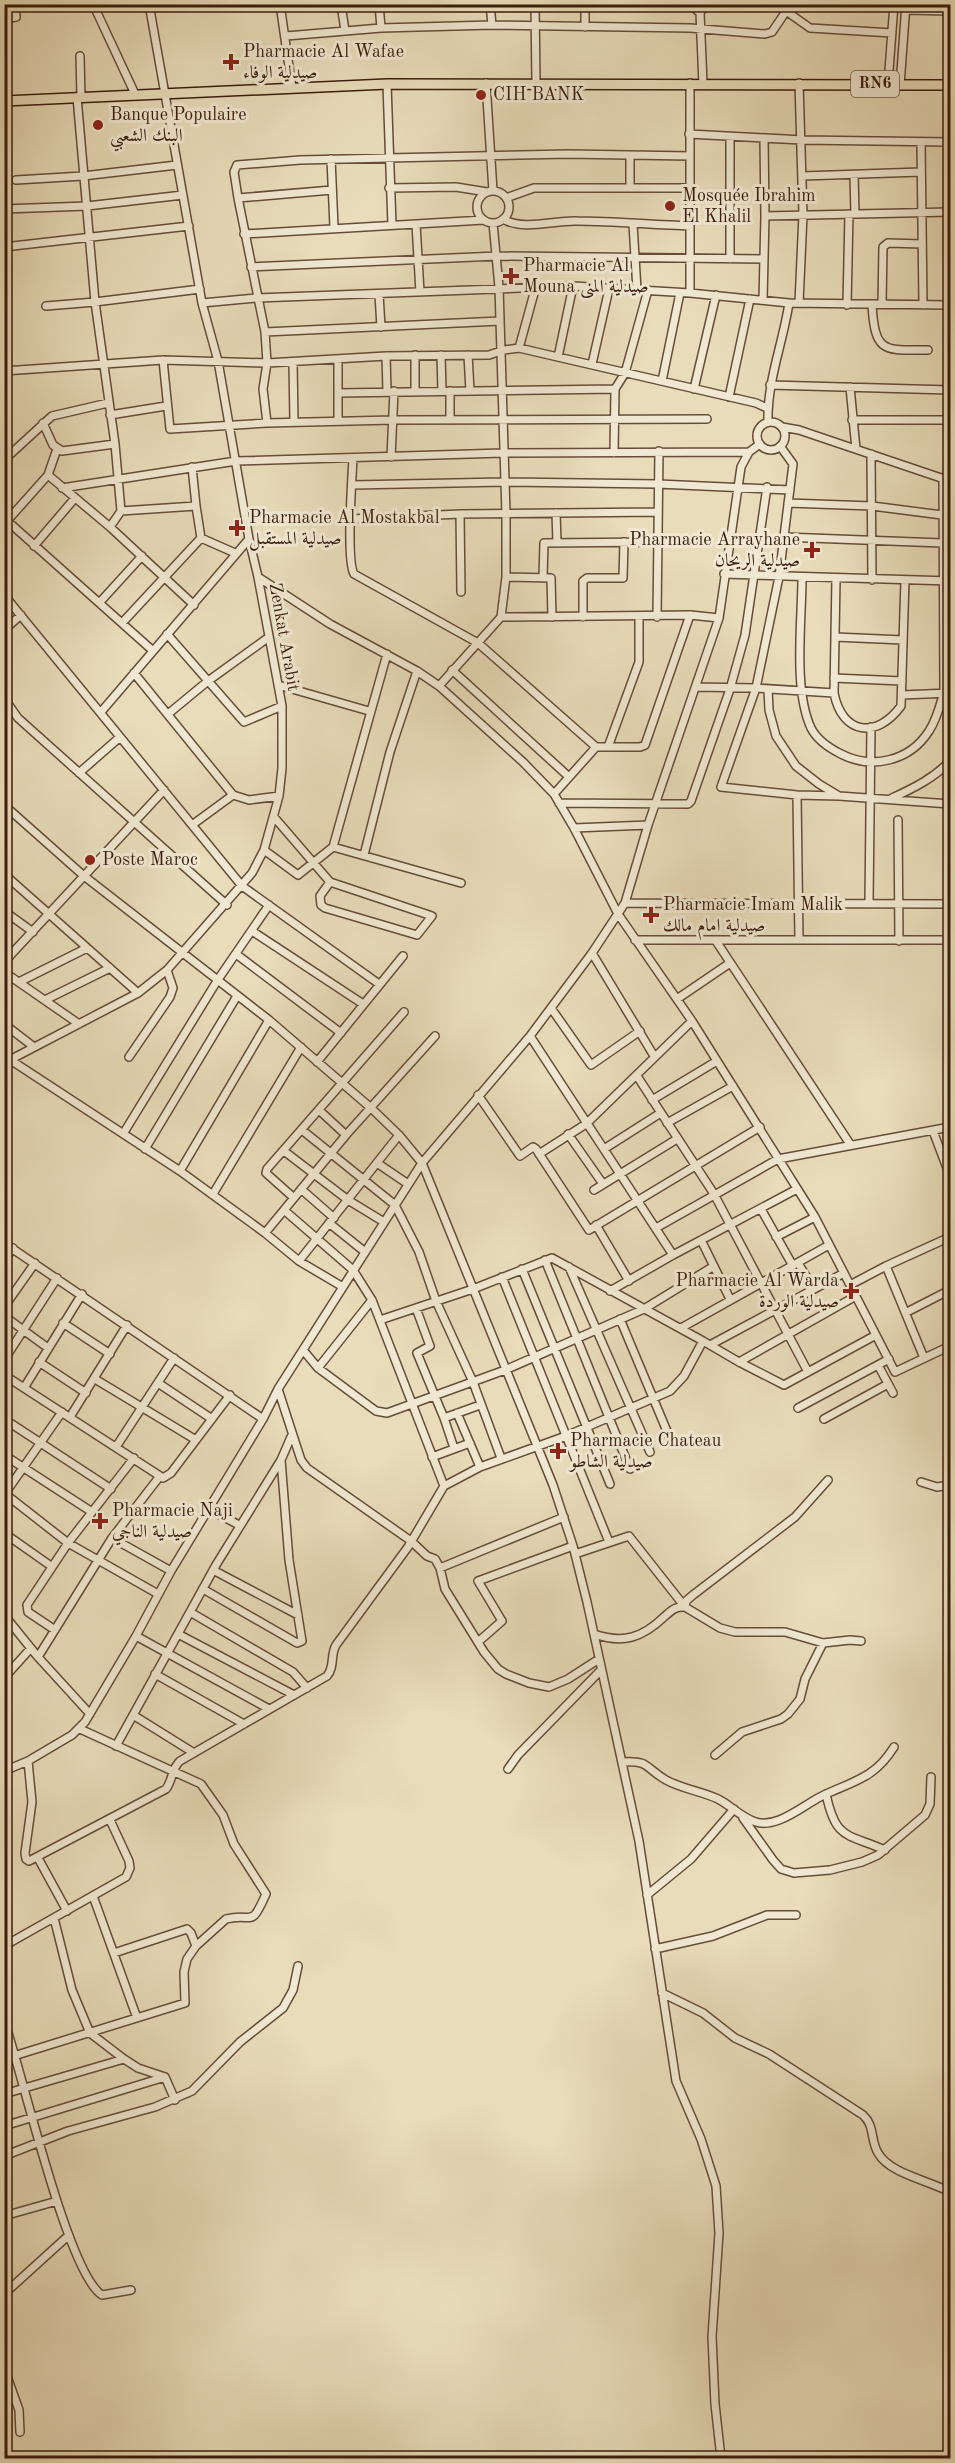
<svg xmlns="http://www.w3.org/2000/svg" width="955" height="2463" viewBox="0 0 955 2463" font-family="'Old Standard TT',Amiri,serif">
<style>
.lines{fill:none;stroke-linecap:round;stroke-linejoin:round}
.minor-casing{stroke:#664d38;stroke-width:10}
.major-casing{stroke:#3a1d0c;stroke-width:12}
.minor{stroke:#f0e8d2;stroke-width:7}
.major{stroke:#e8dcba;stroke-width:9}
.poi-dot{fill:#8f2418;stroke:#f0e8d2;stroke-width:2}
.labels{text-anchor:middle;dominant-baseline:central;stroke-width:6;stroke-linejoin:round;paint-order:stroke}
.shield{fill:#f0e8d2;stroke:#715a47;stroke-width:1.5}
.shield-label{font-size:16px;font-weight:bold;fill:#3a1d0c}
.poi-label{font-size:18px;fill:#3a1d0c;stroke:#f0e8d2;text-anchor:start}
.street-label{font-size:18px;fill:#3a1d0c;stroke:#f0e8d2}
</style>
<rect width="100%" height="100%" fill="#e8dcba"/>
<filter id="stains"><feTurbulence type="fractalNoise" baseFrequency=".00333" numOctaves="4"/><feColorMatrix values="0 0 0 0 .2 0 0 0 0 .09 0 0 0 0 .02 0 0 0 .5 -.17"/></filter>
<radialGradient id="worn" r=".72"><stop offset=".6" stop-color="#630" stop-opacity="0"/><stop offset="1" stop-color="#630" stop-opacity=".3"/></radialGradient>
<g class="lines">
<defs>
<path id="minor" d="M 93,4 L 135,94
M 280,4 L 292,88
M 341,4 L 345,31
M 379,4 L 381,28
M 490,4 L 492,25
M 535,4 L 536,84
M 585,4 L 585,27
M 690,4 L 700,13
M 742,4 L 749,4
M 906,10 L 950,11
M 786,11 L 810,28 L 892,33
M 4,19 L 16,17 L 15,4
M 286,36 L 381,28 L 492,25 L 690,28 L 765,34 L 772,32 L 791,4
M 80,56 L 81,97
M 486,83 L 493,191
M 387,84 L 392,225
M 703,84 L 700,13 L 706,4
M 888,84 L 894,4
M 900,85 L 906,4
M 77,97 L 95,302 L 115,444 L 121,511 L 110,527
M 689,134 L 802,140 L 950,142
M 764,138 L 765,216 L 950,212
M 921,142 L 923,305
M 331,159 L 334,227
M 854,175 L 855,214
M 802,176 L 921,172
M 16,180 L 83,176 L 177,165
M 630,187 L 630,156
M 389,188 L 456,187 L 487,192
M477 207a16 16 0 1 1 32 0a16 16 0 1 1-32 0Z
M 238,198 L 332,190
M 506,198 L 534,188 L 689,188
M 4,209 L 87,206 L 183,195
M 503,219 C 523,231 555,220 577,221 C 615,221 652,225 690,226
M 416,224 L 420,292
M 633,224 L 637,290
M 244,234 L 484,220
M 4,247 L 189,226
M 730,259 L 730,137
M 251,267 L 497,256 L 764,259
M 690,293 L 690,83
M 379,294 L 381,327
M 763,300 L 765,216
M 202,303 L 257,298 L 573,286 L 690,293 L 789,303 L 950,305
M 799,303 L 803,215 L 799,83
M 882,304 L 883,247 L 888,243 L 922,244
M 847,305 L 849,214
M 872,305 C 875,354 884,350 928,350
M 46,306 L 95,302 L 200,289
M 265,332 L 500,321
M 519,348 L 536,286
M 415,355 L 415,391
M 441,355 L 442,391
M 468,355 L 470,391
M 386,356 L 387,391
M 558,357 L 573,286
M 163,360 L 170,429 L 267,423 L 393,420 L 707,419
M 293,362 L 294,422
M 592,364 L 609,289
M 4,371 L 163,360 L 267,363 L 386,356 L 489,355 L 504,350 L 519,348 L 756,403 L 767,408
M 662,381 L 680,293
M 770,385 L 950,390
M 850,387 L 856,449
M 694,389 L 716,295
M 338,393 L 615,389 L 625,373 L 648,290
M 729,397 L 750,299
M 110,415 L 166,406
M 450,419 L 450,391
M 852,420 L 950,420
M 338,421 L 338,359
M 768,422 C 767,381 783,343 789,303
M757 436a14 14 0 1 1 28 0a14 14 0 1 1-28 0Z
M 43,423 L 53,445 L 62,451 L 115,444
M 267,423 L 263,389 L 267,363 L 265,332 L 238,198 L 234,172 L 237,165 L 300,160 L 568,154 L 690,156
M 782,427 L 799,430 L 950,481
M 780,446 L 793,464 L 779,577 L 756,688 L 721,787 L 797,795 L 839,796
M 614,453 L 615,389
M 871,454 L 872,580
M 391,457 L 394,391
M 353,458 C 352,479 346,560 354,574 L 478,643 L 596,747 L 640,747 L 645,745 L 690,615
M 4,460 L 52,416 L 108,403
M 48,475 L 110,527 L 194,605
M 352,485 L 504,482 L 658,484 L 790,490
M 62,488 L 236,461 L 503,453 L 749,452
M 788,503 L 872,506 L 942,515
M 196,506 L 201,538 L 235,553
M 121,511 L 196,506 L 192,467
M 556,513 L 557,542
M 460,514 L 461,592
M 4,518 L 152,650
M 351,519 L 460,514 L 658,512
M 7,521 L 48,475 L 57,449
M 784,537 L 942,543
M 34,546 L 75,498
M 724,574 L 950,581
M 258,577 L 330,624 L 417,671 L 439,686 L 523,762 L 554,794 L 574,828 L 618,914 L 692,1021 L 815,1217 L 895,1372 L 950,1346
M 506,577 L 551,578 L 552,617
M 543,577 L 544,543 L 657,542
M 802,578 C 802,621 793,689 811,728 C 817,740 829,748 841,754 C 872,770 910,761 929,731 C 937,719 940,705 944,692 L 943,478
M 836,579 L 834,693 C 842,735 877,739 901,706 L 905,580
M 4,595 L 242,886 L 379,984
M 100,602 L 142,556
M 501,617 L 690,615 L 719,618
M 583,617 L 583,581 L 587,578 L 623,578 L 624,542
M 657,617 L 659,451
M 122,623 L 201,538
M 4,630 L 21,615
M 167,634 L 244,722 L 282,706
M 835,637 L 903,640
M 452,670 L 568,776
M 134,673 L 233,795 L 249,800 L 279,796
M 834,678 L 902,681
M 278,685 L 369,711
M 439,686 L 501,617 L 506,577 L 506,514 L 499,287 L 493,223
M 696,687 L 756,688 L 834,693
M 768,689 L 769,710 L 776,736 L 796,766 L 819,784 L 839,796 L 950,804
M 902,695 L 950,693
M 4,698 L 18,718 L 227,905
M 101,712 L 249,539
M 168,714 L 208,681 L 269,637
M 608,747 L 639,662 L 639,616
M 79,773 L 120,737
M 554,794 L 596,747
M 797,795 L 799,940
M 892,798 C 914,788 934,778 950,761
M 559,803 L 688,804 L 691,801 L 730,689 L 745,635 L 767,487
M 4,805 L 84,876 L 269,1020 L 371,1108 L 399,1135 L 422,1163 L 553,1485 L 573,1546 L 587,1602 L 639,1841 L 676,2081 L 701,2139 L 716,2186 L 719,2233 L 712,2337 L 715,2404 L 721,2458
M 274,817 L 330,882 L 432,916 L 417,935 L 325,908 L 321,905 L 320,896 L 330,882
M 898,820 L 899,941
M 192,825 L 233,795
M 574,828 L 648,825
M 333,847 L 461,883
M 264,850 L 298,875 L 333,847 L 387,654
M 364,855 L 390,752 L 417,671
M 4,874 L 138,993
M 869,902 L 871,727
M 625,903 L 950,904
M 4,911 L 33,932
M 252,931 L 363,1004
M 635,940 L 950,940
M 716,941 L 850,1144
M 592,953 L 654,1056
M 236,954 L 341,1033
M 4,962 L 164,790
M 4,972 L 79,1024
M 19,982 L 87,948
M 677,999 L 730,963
M 45,1000 L 110,968
M 551,1008 L 591,1065 L 640,1031
M 4,1024 L 34,1047
M 530,1036 L 673,1255
M 129,1057 L 170,997 L 173,988 L 167,970
M 12,1061 L 180,1171 L 265,1233 L 299,1261 L 343,1287
M 317,1062 L 403,956
M 4,1063 L 138,993 L 167,970 L 252,873 L 264,850 L 279,796 L 282,768 L 282,706 L 258,577 L 249,539 L 218,361 L 202,303 L 149,4
M 637,1076 L 714,1194 L 808,1372
M 478,1095 L 520,1156 L 533,1147 L 536,1149 L 589,1230 L 760,1127
M 652,1100 L 717,1061
M 319,1110 L 346,1135
M 667,1123 L 733,1086
M 302,1130 L 395,1205 L 419,1252 L 436,1301 L 473,1382 L 501,1458
M 933,1131 L 950,1176
M 123,1134 L 217,981 L 269,905
M 568,1134 L 603,1184
M 145,1149 L 237,996
M 604,1149 L 659,1114
M 284,1151 L 348,1200 L 384,1222
M 539,1154 L 586,1124 L 692,1021
M 377,1163 L 408,1184
M 180,1171 L 269,1020
M 301,1189 L 334,1218
M 594,1190 L 677,1139
M 213,1194 L 301,1047
M 294,1198 L 266,1173 L 267,1169 L 404,1012
M 761,1209 L 793,1266
M 284,1210 L 353,1270 L 372,1300 L 444,1486
M 329,1223 L 365,1252
M 596,1225 L 629,1281
M 656,1228 L 778,1159 L 950,1127
M 265,1233 L 346,1135 L 435,1036
M 776,1237 L 815,1217
M 701,1240 L 730,1299
M 4,1243 L 263,1419
M 545,1260 L 630,1469
M 4,1261 L 13,1248
M 299,1261 L 399,1135
M 798,1263 L 814,1289
M 886,1266 L 924,1358
M 569,1267 L 650,1452
M 522,1269 L 610,1484
M 502,1277 L 609,1542
M 850,1285 L 886,1266 L 950,1237
M 610,1291 L 673,1255 L 797,1189
M 4,1307 L 35,1263
M 416,1308 L 430,1346 L 417,1353 L 444,1418
M 907,1312 L 950,1290
M 4,1316 L 48,1348
M 620,1319 L 669,1436
M 380,1320 L 473,1289 L 552,1258 L 703,1341 L 739,1362 L 784,1385 L 876,1335
M 63,1323 L 110,1354
M 681,1328 L 829,1245
M 710,1345 L 844,1273
M 303,1350 L 318,1368 L 376,1411 L 387,1413 L 505,1370 L 644,1309 L 714,1266
M 4,1360 L 57,1278
M 39,1362 L 86,1393
M 739,1362 L 856,1296
M 878,1365 L 893,1393
M 318,1368 L 372,1300
M 4,1375 L 163,1478 L 171,1473 L 230,1395
M 95,1379 L 196,1440
M 158,1383 L 212,1419
M 24,1388 L 82,1294
M 278,1389 L 301,1460 L 307,1468 L 411,1541 L 427,1556 L 435,1559 L 440,1568 L 445,1589 L 484,1652 L 498,1669 L 506,1674 L 529,1683 L 549,1687 L 568,1679 L 599,1659
M 798,1408 L 889,1359
M 457,1413 L 480,1467
M 70,1417 L 127,1325
M 4,1419 L 111,1489
M 824,1419 L 888,1384
M 116,1447 L 174,1358
M 454,1448 L 444,1418 L 480,1405
M 4,1455 L 92,1512
M 432,1457 L 470,1443
M 921,1482 L 937,1487 L 950,1485
M 4,1493 L 68,1543 L 158,1594
M 4,1495 L 62,1412
M 209,1509 L 239,1525
M 4,1533 L 51,1566
M 112,1538 L 171,1571
M 575,1554 L 629,1536 L 685,1607 L 720,1628 L 735,1632 L 785,1632 L 823,1643 L 850,1640 L 861,1641
M 440,1568 L 564,1517
M 213,1570 L 298,1615
M 203,1589 L 297,1643 L 302,1641 L 289,1560 L 281,1460
M 190,1612 L 293,1672 L 307,1688
M 4,1615 L 38,1657 L 90,1714
M 55,1630 L 28,1612 L 27,1605 L 68,1543 L 134,1458
M 178,1634 L 294,1695
M 594,1634 C 623,1644 642,1638 664,1617 C 671,1611 675,1606 685,1607 L 686,1601 L 693,1595 L 795,1517 L 828,1480
M 136,1636 L 269,1709
M 478,1642 L 502,1621 L 478,1581 L 573,1546
M 38,1657 L 112,1538 L 160,1476
M 155,1674 L 244,1724
M 4,1678 L 31,1648
M 133,1715 L 194,1753
M 116,1746 L 216,1565 L 281,1460 L 291,1437
M 715,1755 L 742,1732 L 781,1719 L 788,1714 L 800,1699 L 805,1679 L 823,1643
M 28,1761 L 32,1802 L 25,1853 L 26,1859 L 29,1861 L 166,1789 C 173,1780 171,1769 180,1761 L 327,1676 C 335,1667 330,1655 336,1645 L 408,1547 L 444,1486 L 480,1467 L 566,1436 L 670,1391 L 684,1376 L 703,1341
M 622,1762 C 650,1760 645,1768 666,1780 C 682,1789 701,1791 718,1799 C 730,1805 740,1816 753,1821 C 776,1831 804,1804 824,1795 C 854,1781 875,1778 894,1747
M 508,1769 L 518,1755 L 601,1670
M 4,1771 L 28,1761 L 72,1735 L 85,1722 L 136,1636 L 171,1571 L 263,1419 L 278,1389 L 422,1163 L 530,1036 L 592,953 L 625,903 L 648,825 L 719,618 L 741,467 L 749,452 L 760,444
M 826,1794 C 836,1841 847,1833 885,1850
M 743,1818 L 773,1860 L 781,1869 L 794,1873 L 830,1870 L 862,1862 L 878,1855 L 925,1815 L 930,1804 L 931,1777
M 38,1858 L 67,1911
M 647,1895 L 691,1859 L 734,1809
M 93,1896 L 137,2018
M 54,1918 L 72,1990 L 90,2033 L 124,2059 L 138,2068 L 165,2077 L 175,2100
M 4,1933 L 10,1943
M 4,1946 L 126,1877 L 130,1868 L 129,1861 L 110,1820
M 655,1949 L 713,1936 L 767,1915 L 796,1915
M 114,1953 L 187,1929 L 191,1933 L 196,1946
M 662,1993 L 703,2013 L 735,2038 L 769,2054 L 863,2115 C 875,2126 870,2139 878,2153 C 890,2174 928,2180 950,2192
M 4,2021 C 22,2070 67,2273 102,2295 L 131,2290
M 4,2059 L 185,2003 L 184,1972 L 187,1959 L 196,1946 L 226,1919 C 254,1912 250,1930 266,1894 L 234,1844 L 223,1815 L 201,1784 L 80,1729
M 4,2094 L 124,2059
M 4,2126 L 165,2077
M 4,2156 L 68,2131 L 155,2107 L 192,2091 L 240,2042 L 283,2008 L 293,1990 L 298,1966
M 4,2216 L 57,2201
M 4,2294 L 68,2236
M 4,2368 L 19,2410 L 20,2432"/>
<path id="major" d="M 4,101 L 387,84 L 950,85"/>
</defs>
<!-- minor casing -->
<use href="#minor" class="minor-casing"/>
<!-- major casing -->
<use href="#major" class="major-casing"/>
<!-- minor -->
<use href="#minor" class="minor"/>
<!-- major -->
<use href="#major" class="major"/>
</g>
<!-- markers -->
<g class="poi-dot">
<path d="M228 53h6v6h6v6h-6v6h-6v-6h-6v-6h6z"/>
<circle cx="481" cy="95" r="6"/>
<circle cx="98" cy="125" r="6"/>
<circle cx="670" cy="206" r="6"/>
<path d="M508 267h6v6h6v6h-6v6h-6v-6h-6v-6h6z"/>
<path d="M234 519h6v6h6v6h-6v6h-6v-6h-6v-6h6z"/>
<path d="M809 541h6v6h6v6h-6v6h-6v-6h-6v-6h6z"/>
<circle cx="90" cy="860" r="6"/>
<path d="M648 906h6v6h6v6h-6v6h-6v-6h-6v-6h6z"/>
<path d="M848 1282h6v6h6v6h-6v6h-6v-6h-6v-6h6z"/>
<path d="M555 1442h6v6h6v6h-6v6h-6v-6h-6v-6h6z"/>
<path d="M97 1512h6v6h6v6h-6v6h-6v-6h-6v-6h6z"/>
</g>
<g class="labels">
<!-- shield labels -->
<rect class="shield" x="851" y="71" width="48" height="26" rx="4.5"/>
<g class="shield-label">
<text x="875" y="84">RN6</text>
</g>
<!-- poi labels -->
<g class="poi-label">
<text x="243" y="52">Pharmacie Al Wafae<tspan x="243" dy="21">صيدلية الوفاء</tspan></text>
<text x="493" y="95">CIH BANK</text>
<text x="110" y="115">Banque Populaire<tspan x="110" dy="21">البنك الشعبي</tspan></text>
<text x="682" y="196">Mosquée Ibrahim<tspan x="682" dy="21">El Khalil</tspan></text>
<text x="523" y="266">Pharmacie Al<tspan x="523" dy="21">Mouna صيدلية المنى</tspan></text>
<text x="249" y="518">Pharmacie Al Mostakbal<tspan x="249" dy="21">صيدلية المستقبل</tspan></text>
<text x="800" y="540" text-anchor="end">Pharmacie Arrayhane<tspan x="800" dy="21">صيدلية الريحان</tspan></text>
<text x="102" y="860">Poste Maroc</text>
<text x="663" y="905">Pharmacie Imam Malik<tspan x="663" dy="21">صيدلية امام مالك</tspan></text>
<text x="839" y="1281" text-anchor="end">Pharmacie Al Warda<tspan x="839" dy="21">صيدلية الوردة</tspan></text>
<text x="570" y="1441">Pharmacie Chateau<tspan x="570" dy="21">صيدلية الشاطو</tspan></text>
<text x="112" y="1511">Pharmacie Naji<tspan x="112" dy="21">صيدلية الناجي</tspan></text>
</g>
<!-- street labels -->
<g class="street-label">
<text transform="translate(284 637) rotate(80)">Zenkat Arabit</text>
</g>
</g>
<!-- margin -->
<rect width="955" height="2463" fill="none" stroke="#e8dcba" stroke-width="24"/>
<rect x="6" y="6" width="943" height="2451" fill="none" stroke="#3a1d0c" stroke-width="3"/>
<rect x="12" y="12" width="931" height="2439" fill="none" stroke="#3a1d0c" stroke-width="1.5"/>
<rect width="100%" height="100%" filter="url(#stains)"/>
<rect width="100%" height="100%" fill="url(#worn)"/>
</svg>
